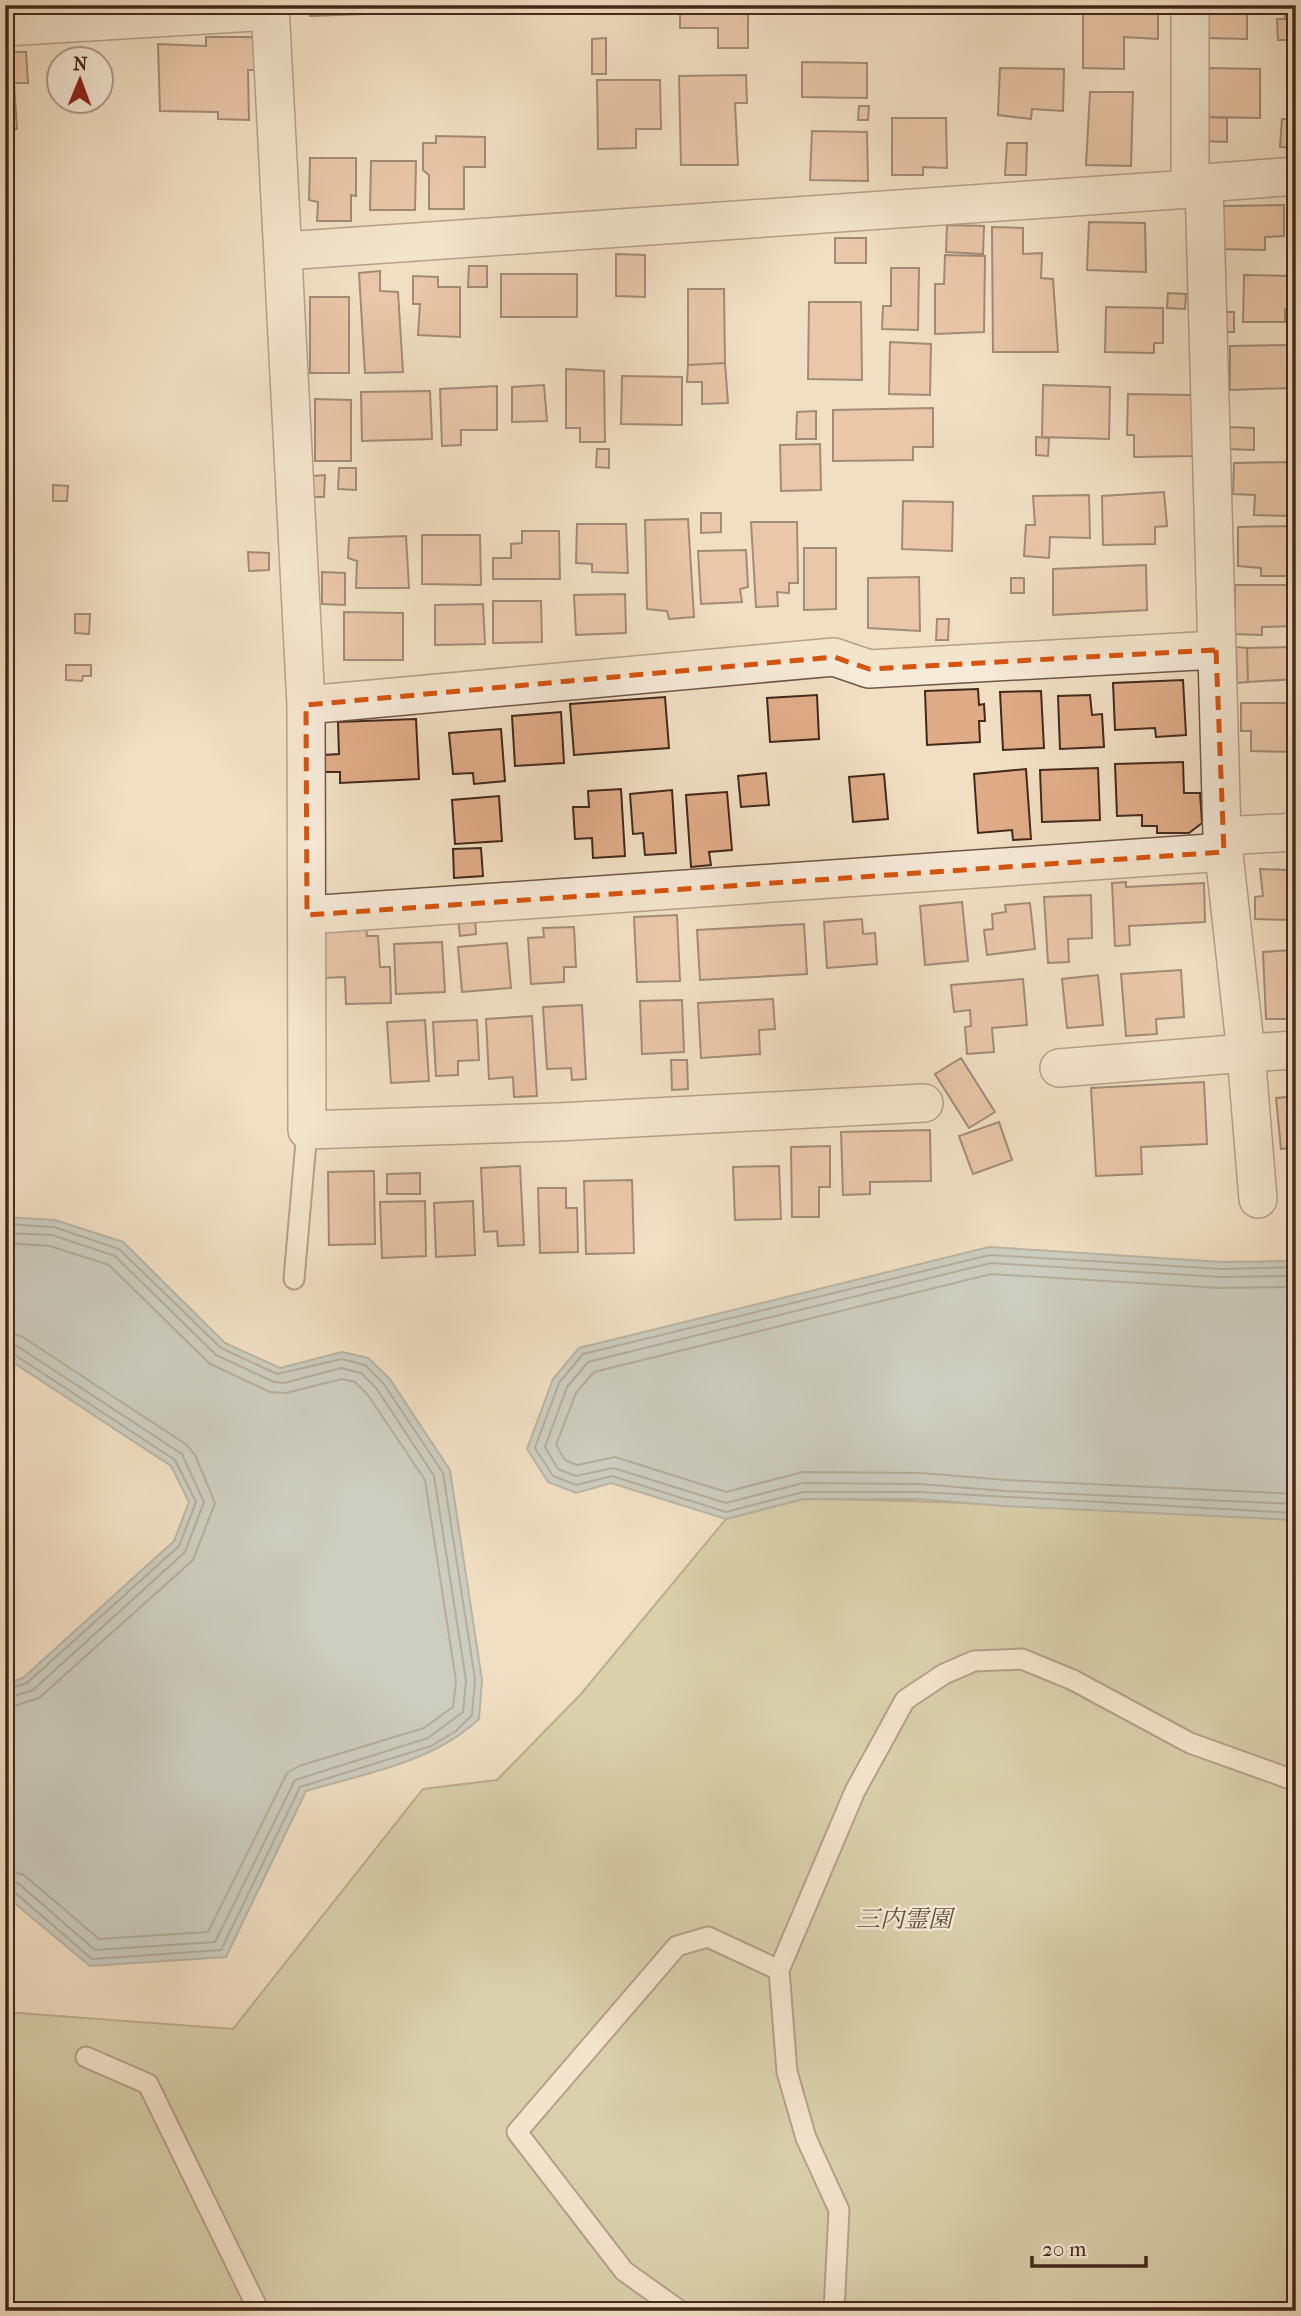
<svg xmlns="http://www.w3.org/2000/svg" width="1301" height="2316" viewBox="0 0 1301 2316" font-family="'IM FELL French Canon','Noto Serif JP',serif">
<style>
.green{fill:#bec191;stroke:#817456;stroke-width:2}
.water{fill:#9fbabe;stroke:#7b807d;stroke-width:2}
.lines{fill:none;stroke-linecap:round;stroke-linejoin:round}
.shore{stroke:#72716c;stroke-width:2}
.building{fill:#e0ac88;stroke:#44281b;stroke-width:2}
.service-casing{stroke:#6f5645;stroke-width:23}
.minor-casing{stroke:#6f5645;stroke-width:40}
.service{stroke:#f6ead8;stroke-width:19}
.minor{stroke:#f6ead8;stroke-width:37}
.marked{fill:none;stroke:#d8540e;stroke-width:5;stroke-dasharray:14 9;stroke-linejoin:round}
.labels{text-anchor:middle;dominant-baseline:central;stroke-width:5;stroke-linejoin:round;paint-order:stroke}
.park-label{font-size:24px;font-style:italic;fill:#624e38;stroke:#f6ead8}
</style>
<rect width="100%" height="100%" fill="#f1dfc3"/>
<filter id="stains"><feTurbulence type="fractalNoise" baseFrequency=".00286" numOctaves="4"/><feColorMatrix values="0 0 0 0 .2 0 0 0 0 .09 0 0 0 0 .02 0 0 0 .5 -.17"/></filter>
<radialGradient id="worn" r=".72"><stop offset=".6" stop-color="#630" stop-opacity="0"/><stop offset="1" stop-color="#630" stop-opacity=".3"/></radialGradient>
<!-- green -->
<path class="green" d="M 803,1499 C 967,1500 1132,1512 1296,1520 L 1296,2311 L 5,2311 L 5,2012 L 233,2029 L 423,1789 L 497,1780 L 581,1694 L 726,1519 Z"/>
<!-- water -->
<path class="water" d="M 5,1217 L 55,1220 L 123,1242 L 225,1343 L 280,1368 L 342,1352 L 368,1358 L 389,1378 L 450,1470 L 482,1680 L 479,1719 C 432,1763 366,1773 306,1791 L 226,1957 L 90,1966 L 5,1895 L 5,1684 L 23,1678 L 174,1541 L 189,1502 L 171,1466 L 5,1357 Z
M 989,1247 L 1222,1262 L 1296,1261 L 1296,1520 L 1004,1506 L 919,1499 L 803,1499 L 726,1519 L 611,1483 L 576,1493 L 548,1482 L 527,1449 L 553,1379 L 579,1348 Z"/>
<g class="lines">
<!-- shore -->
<path class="shore" d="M 5,1224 L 54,1227 L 119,1249 L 221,1348 L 277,1374 L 342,1359 L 365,1365 L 383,1383 L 443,1473 L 475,1679 L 472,1715 L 456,1731 L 431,1746 L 300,1787 L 221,1950 L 92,1959 L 12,1890 L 5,1888
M 5,1233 L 52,1235 L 115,1256 L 216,1355 L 274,1382 L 284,1383 L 341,1368 L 361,1373 L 377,1389 L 434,1476 L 466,1680 L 463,1712 L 428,1738 L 295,1780 L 215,1942 L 95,1950 L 18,1883 L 5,1879
M 5,1243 L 50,1246 L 109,1265 L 210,1364 L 270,1392 L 286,1393 L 342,1379 L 355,1382 L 368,1395 L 425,1480 L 456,1681 L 453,1707 L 424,1728 L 299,1766 L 287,1773 L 208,1932 L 99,1939 L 24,1875 L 5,1869
M 1296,1267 L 1222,1269 L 990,1255 L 583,1354 L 559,1383 L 535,1448 L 553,1476 L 576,1485 L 612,1476 L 726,1512 L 803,1492 L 920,1492 L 1296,1513
M 1296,1276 L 1221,1277 L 991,1263 L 588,1362 L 567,1387 L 545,1447 L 558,1469 L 576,1476 L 613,1468 L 726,1503 L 803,1483 L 920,1484 L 1005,1491 L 1296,1504
M 1296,1287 L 1220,1288 L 991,1274 L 594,1372 L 576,1393 L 556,1445 L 565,1460 L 577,1465 L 615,1457 L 726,1492 L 803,1472 L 921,1473 L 1006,1480 L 1296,1494
M 5,1332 L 21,1336 L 187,1445 L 195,1455 L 215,1503 L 193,1560 L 39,1698 L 5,1709
M 5,1343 L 17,1346 L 182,1454 L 204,1502 L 185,1552 L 33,1690 L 5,1699
M 5,1352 L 12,1353 L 175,1460 L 196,1502 L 179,1546 L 27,1683 L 5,1690"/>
</g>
<!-- building -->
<path class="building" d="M 310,5 L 364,5 L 364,14 L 310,16 Z
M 680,5 L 748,5 L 748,48 L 718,48 L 718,28 L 680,28 Z
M 1083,5 L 1158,5 L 1158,39 L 1124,37 L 1124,69 L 1083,68 Z
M 1207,5 L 1247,5 L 1247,39 L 1206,38 Z
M 1285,11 L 1296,11 L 1296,64 L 1288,64 L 1288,40 L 1278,40 L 1277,19 L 1285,19 Z
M 206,37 L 256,37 L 257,70 L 248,70 L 249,120 L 218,119 L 218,112 L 160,111 L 158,44 L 206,46 Z
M 606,38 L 606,74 L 592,74 L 592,39 Z
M 5,52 L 26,52 L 28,83 L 14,83 L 17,129 L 5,129 Z
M 802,62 L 867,63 L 867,98 L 802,97 Z
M 1000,68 L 1064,69 L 1063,111 L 1032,109 L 1031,119 L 998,115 Z
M 1209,68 L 1260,69 L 1260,118 L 1208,117 Z
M 746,75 L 747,103 L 735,103 L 738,165 L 681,165 L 679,76 Z
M 597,80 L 660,80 L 661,129 L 636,129 L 636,148 L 598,149 Z
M 1090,92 L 1133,92 L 1131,166 L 1086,165 Z
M 859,106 L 869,106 L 868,120 L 858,120 Z
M 1208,117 L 1227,118 L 1227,142 L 1204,141 Z
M 892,118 L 946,118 L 947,168 L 923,167 L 923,175 L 892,175 Z
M 1282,119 L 1296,119 L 1296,148 L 1280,147 Z
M 812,131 L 867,132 L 868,181 L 810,180 Z
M 436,136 L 485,137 L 485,167 L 464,167 L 464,209 L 429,209 L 429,175 L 423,170 L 423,143 L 436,143 Z
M 1007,143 L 1027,143 L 1026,175 L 1005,175 Z
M 310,158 L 356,158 L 356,196 L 351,195 L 351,221 L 317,221 L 318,202 L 309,200 Z
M 371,161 L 416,161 L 415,210 L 370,210 Z
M 1284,205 L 1284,236 L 1265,237 L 1265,250 L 1221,249 L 1221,206 Z
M 1089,222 L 1145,223 L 1146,272 L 1087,270 Z
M 947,225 L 984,226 L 983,254 L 946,252 Z
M 992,227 L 1023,228 L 1023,254 L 1042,253 L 1041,278 L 1053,279 L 1058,352 L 993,352 Z
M 835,238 L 866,238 L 866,263 L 835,263 Z
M 616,254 L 645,255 L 645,297 L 616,296 Z
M 945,255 L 985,256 L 984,332 L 935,334 L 935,284 L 944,284 Z
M 469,266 L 487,266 L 487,287 L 468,287 Z
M 891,268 L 919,268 L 918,330 L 882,329 L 883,306 L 891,306 Z
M 380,271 L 380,291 L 398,292 L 403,372 L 365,373 L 359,273 Z
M 501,274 L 577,274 L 577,317 L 501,317 Z
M 1244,275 L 1293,276 L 1293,309 L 1285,309 L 1285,322 L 1243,322 Z
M 413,276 L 438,277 L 438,287 L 460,287 L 460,337 L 418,335 L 420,304 L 413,304 Z
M 688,289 L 724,289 L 725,363 L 688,365 Z
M 1168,293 L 1186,294 L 1185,309 L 1167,308 Z
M 310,297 L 349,297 L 349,373 L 310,373 Z
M 809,302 L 861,302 L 862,380 L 808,379 Z
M 1106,307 L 1163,308 L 1163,343 L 1154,343 L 1154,353 L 1105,352 Z
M 1220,312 L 1234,312 L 1234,332 L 1220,332 Z
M 890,342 L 931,344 L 930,395 L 889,394 Z
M 1291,345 L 1291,388 L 1230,390 L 1230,346 Z
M 725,363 L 728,403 L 702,404 L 702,382 L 687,382 L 688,365 Z
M 566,369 L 604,371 L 605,442 L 580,442 L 580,428 L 566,428 Z
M 622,376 L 682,377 L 682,425 L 621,424 Z
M 544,385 L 547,421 L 512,422 L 512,387 Z
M 1043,385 L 1110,387 L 1109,439 L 1042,437 Z
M 497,386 L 497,430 L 461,430 L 461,445 L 442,446 L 440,389 Z
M 430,391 L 432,439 L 362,441 L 361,392 Z
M 1128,394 L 1192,395 L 1193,456 L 1134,457 L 1134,435 L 1127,435 Z
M 315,399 L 351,400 L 351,461 L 315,461 Z
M 933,408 L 933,447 L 913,447 L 913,460 L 833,461 L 833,410 Z
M 816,411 L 816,439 L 796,439 L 797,412 Z
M 1229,427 L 1254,428 L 1254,450 L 1228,449 Z
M 1036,437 L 1049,438 L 1048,456 L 1036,455 Z
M 820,444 L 821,490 L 781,491 L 780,445 Z
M 597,449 L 609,449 L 609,468 L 596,467 Z
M 1294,462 L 1294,516 L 1254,515 L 1255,495 L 1233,494 L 1234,463 Z
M 339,468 L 356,468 L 356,490 L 338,489 Z
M 325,475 L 324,497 L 312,497 L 313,476 Z
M 53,485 L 68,486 L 67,501 L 53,501 Z
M 1164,492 L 1167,526 L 1155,527 L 1155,544 L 1103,545 L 1102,496 Z
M 1089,495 L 1090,538 L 1050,537 L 1049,558 L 1024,556 L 1026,525 L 1035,525 L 1033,496 Z
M 903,501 L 953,502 L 952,551 L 902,549 Z
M 701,513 L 721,513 L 721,532 L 701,533 Z
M 688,519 L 694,617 L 669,619 L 667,611 L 647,609 L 645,520 Z
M 751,522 L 797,522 L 798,583 L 789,583 L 789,593 L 777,592 L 778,606 L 756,607 Z
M 577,524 L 626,524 L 628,573 L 592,572 L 592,564 L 576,563 Z
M 1291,526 L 1292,576 L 1261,576 L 1261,568 L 1238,566 L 1238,527 Z
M 522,531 L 559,531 L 560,579 L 493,579 L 493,558 L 511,558 L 511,544 L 522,543 Z
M 422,535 L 480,535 L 481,585 L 422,584 Z
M 406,536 L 409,588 L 356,588 L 357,561 L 348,558 L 349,538 Z
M 804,548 L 836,548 L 836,609 L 804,610 Z
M 746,550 L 748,587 L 740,589 L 742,602 L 701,604 L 698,551 Z
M 248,552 L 269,553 L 269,570 L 249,571 Z
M 1146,565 L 1147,610 L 1053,615 L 1053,569 Z
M 322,572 L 345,573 L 345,605 L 322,604 Z
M 919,577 L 920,631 L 868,628 L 868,578 Z
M 1011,578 L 1024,578 L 1024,593 L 1011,593 Z
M 1235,585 L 1296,585 L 1296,626 L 1262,627 L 1262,635 L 1235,634 Z
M 625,594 L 626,633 L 576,635 L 574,595 Z
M 493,601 L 541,601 L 542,642 L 493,643 Z
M 483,604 L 485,644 L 435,645 L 435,605 Z
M 344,612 L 403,613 L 403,660 L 344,660 Z
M 75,614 L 90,614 L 89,634 L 75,633 Z
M 937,619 L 949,619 L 948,640 L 936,640 Z
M 1236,647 L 1247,648 L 1248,682 L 1237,683 Z
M 1296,647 L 1296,679 L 1248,682 L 1247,648 Z
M 66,665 L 91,665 L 91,676 L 83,676 L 82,681 L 66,680 Z
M 1183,680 L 1186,735 L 1156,737 L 1155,728 L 1115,730 L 1113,683 Z
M 978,689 L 979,705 L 984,704 L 985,721 L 979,721 L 980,742 L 927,745 L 925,691 Z
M 1041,691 L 1044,748 L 1003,750 L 1000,692 Z
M 817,695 L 819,739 L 770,742 L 767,698 Z
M 1090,695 L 1092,715 L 1102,714 L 1104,747 L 1060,749 L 1058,696 Z
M 665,697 L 669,748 L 574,755 L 570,704 Z
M 1241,703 L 1296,703 L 1296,752 L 1251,751 L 1251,731 L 1241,731 Z
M 561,712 L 564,763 L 515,766 L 512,716 Z
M 416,719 L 419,779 L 340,783 L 340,772 L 324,772 L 323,755 L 339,754 L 338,722 Z
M 501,729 L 505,781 L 474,784 L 473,773 L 453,774 L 449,733 Z
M 1183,762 L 1184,793 L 1200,793 L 1202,823 L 1189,833 L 1157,833 L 1157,826 L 1142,826 L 1142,815 L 1117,816 L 1115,764 Z
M 1098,768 L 1100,820 L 1042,822 L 1040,770 Z
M 1026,769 L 1031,839 L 1013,840 L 1012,830 L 978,833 L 974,774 Z
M 766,773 L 769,805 L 741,807 L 738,776 Z
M 884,774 L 888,819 L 853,822 L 849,777 Z
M 621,789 L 625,856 L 593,858 L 592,838 L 575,839 L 573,807 L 589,807 L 588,791 Z
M 672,790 L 676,853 L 645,855 L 643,833 L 633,834 L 630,794 Z
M 727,792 L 732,850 L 709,852 L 711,865 L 691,867 L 686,795 Z
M 499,796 L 502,841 L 455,844 L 452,800 Z
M 481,848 L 483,876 L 454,878 L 453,849 Z
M 1260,869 L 1287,870 L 1287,891 L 1294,890 L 1293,920 L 1255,919 L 1255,897 L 1263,896 Z
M 1126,882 L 1126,887 L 1204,883 L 1205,922 L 1129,926 L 1130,945 L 1115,946 L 1112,883 Z
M 1091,895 L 1092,938 L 1068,939 L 1069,962 L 1048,963 L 1044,897 Z
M 962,902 L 968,961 L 925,965 L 920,906 Z
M 1030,903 L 1035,949 L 987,955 L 984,930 L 993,929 L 992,914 L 1006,912 L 1005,905 Z
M 677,915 L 680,981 L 637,982 L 634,917 Z
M 475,917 L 476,934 L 460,936 L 458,918 Z
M 862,919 L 863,934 L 875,933 L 877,964 L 827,968 L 824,922 Z
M 804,924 L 807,974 L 700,980 L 697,930 Z
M 366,925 L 367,936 L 378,936 L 380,967 L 390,967 L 391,1003 L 346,1004 L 345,977 L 323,978 L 321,937 L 335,926 Z
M 574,927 L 576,967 L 564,967 L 564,982 L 531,984 L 528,938 L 544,937 L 543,928 Z
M 442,942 L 445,992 L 396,994 L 394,944 Z
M 507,943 L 511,988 L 462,992 L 458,947 Z
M 1292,950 L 1291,969 L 1296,969 L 1296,1019 L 1266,1019 L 1263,952 Z
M 1181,970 L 1184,1017 L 1156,1019 L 1157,1034 L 1126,1036 L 1121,974 Z
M 1098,975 L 1103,1025 L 1067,1028 L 1062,979 Z
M 1023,979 L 1027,1025 L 992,1028 L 994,1052 L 967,1054 L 965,1027 L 971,1026 L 970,1010 L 954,1012 L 951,985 Z
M 773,999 L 775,1029 L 759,1030 L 760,1054 L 701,1058 L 698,1003 Z
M 682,1000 L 684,1052 L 642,1054 L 640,1001 Z
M 582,1005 L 586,1079 L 572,1080 L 571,1068 L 547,1069 L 543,1007 Z
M 532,1016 L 537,1096 L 514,1097 L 513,1077 L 489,1079 L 486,1019 Z
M 425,1020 L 429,1081 L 391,1083 L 387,1022 Z
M 477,1020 L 479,1060 L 458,1061 L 458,1075 L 436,1076 L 433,1022 Z
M 961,1058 L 995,1112 L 969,1128 L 935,1074 Z
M 671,1060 L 687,1060 L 688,1089 L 672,1090 Z
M 1204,1082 L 1207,1144 L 1141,1147 L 1142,1174 L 1096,1176 L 1091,1088 Z
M 1296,1096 L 1296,1147 L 1281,1149 L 1276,1098 Z
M 999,1122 L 1012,1160 L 973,1174 L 959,1136 Z
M 930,1130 L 931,1181 L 870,1182 L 870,1194 L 843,1195 L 841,1132 Z
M 830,1146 L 830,1187 L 819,1187 L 819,1217 L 792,1217 L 791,1147 Z
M 520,1166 L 524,1245 L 498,1246 L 497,1231 L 484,1232 L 481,1168 Z
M 779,1166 L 781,1219 L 735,1220 L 733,1167 Z
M 374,1171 L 375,1244 L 329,1245 L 328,1172 Z
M 420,1173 L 420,1194 L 387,1194 L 387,1174 Z
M 632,1180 L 634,1253 L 586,1254 L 584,1181 Z
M 538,1188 L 566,1188 L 566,1208 L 577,1208 L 578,1252 L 540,1253 Z
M 425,1201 L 426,1256 L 382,1258 L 380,1202 Z
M 473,1201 L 475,1255 L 436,1257 L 434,1203 Z"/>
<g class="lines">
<defs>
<path id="service" d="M 294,1279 L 307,1130
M 86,2057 L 148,2084 L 259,2311
M 680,2311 L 624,2271 L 517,2132 L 677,1946 L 708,1937 L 779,1970
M 834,2311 L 839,2210 L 806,2138 L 787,2072 L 779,1970 L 855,1791 L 905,1700 L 944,1674 L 974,1661 L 1022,1659 L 1073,1680 L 1190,1743 L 1296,1781"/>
<path id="minor" d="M 270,5 L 306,705 L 307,1130 L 558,1122 L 924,1103
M 5,27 L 270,11
M 1190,189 L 1190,5
M 284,251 L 1190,189 L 1204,183 L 1296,176
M 306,705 L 834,657 L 869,669 L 1216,650
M 1222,836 L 1296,832
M 307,915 L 1224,852
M 1059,1068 L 1246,1053 L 1222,836 L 1204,183
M 1258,1199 L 1246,1053 L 1296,1050"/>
</defs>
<!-- service casing -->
<use href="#service" class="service-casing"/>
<!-- minor casing -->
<use href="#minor" class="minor-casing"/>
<!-- service -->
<use href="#service" class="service"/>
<!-- minor -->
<use href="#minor" class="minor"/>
</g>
<!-- marked area -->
<path d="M0 0H1301V2316H0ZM 1216,650 L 1224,852 L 307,915 L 306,705 L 834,657 L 869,669 Z" fill="#f1dfc3" fill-opacity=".55" fill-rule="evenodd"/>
<path class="marked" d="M 1216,650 L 1224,852 L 307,915 L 306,705 L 834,657 L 869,669 Z"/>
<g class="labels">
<!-- park labels -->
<g class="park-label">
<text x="904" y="1919">三内霊園</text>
</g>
</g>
<!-- margin -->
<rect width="1301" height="2316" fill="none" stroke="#f1dfc3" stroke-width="28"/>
<rect x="7" y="7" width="1287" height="2302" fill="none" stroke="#44281b" stroke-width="3.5"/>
<rect x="14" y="14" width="1273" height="2288" fill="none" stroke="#44281b" stroke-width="2"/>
<!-- north arrow -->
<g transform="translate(80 80) rotate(1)"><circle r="33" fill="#f6ead8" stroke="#af9c8c" stroke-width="2"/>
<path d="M0-5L12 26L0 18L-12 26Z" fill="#8f2418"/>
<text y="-10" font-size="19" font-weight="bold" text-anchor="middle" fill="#44281b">N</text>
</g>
<!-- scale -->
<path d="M1032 2256v10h114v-10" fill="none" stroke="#44281b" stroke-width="3.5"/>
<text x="1042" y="2256" font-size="21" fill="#44281b" stroke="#f6ead8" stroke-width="5" paint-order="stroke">20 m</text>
<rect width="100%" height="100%" filter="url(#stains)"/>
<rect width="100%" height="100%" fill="url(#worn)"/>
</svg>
